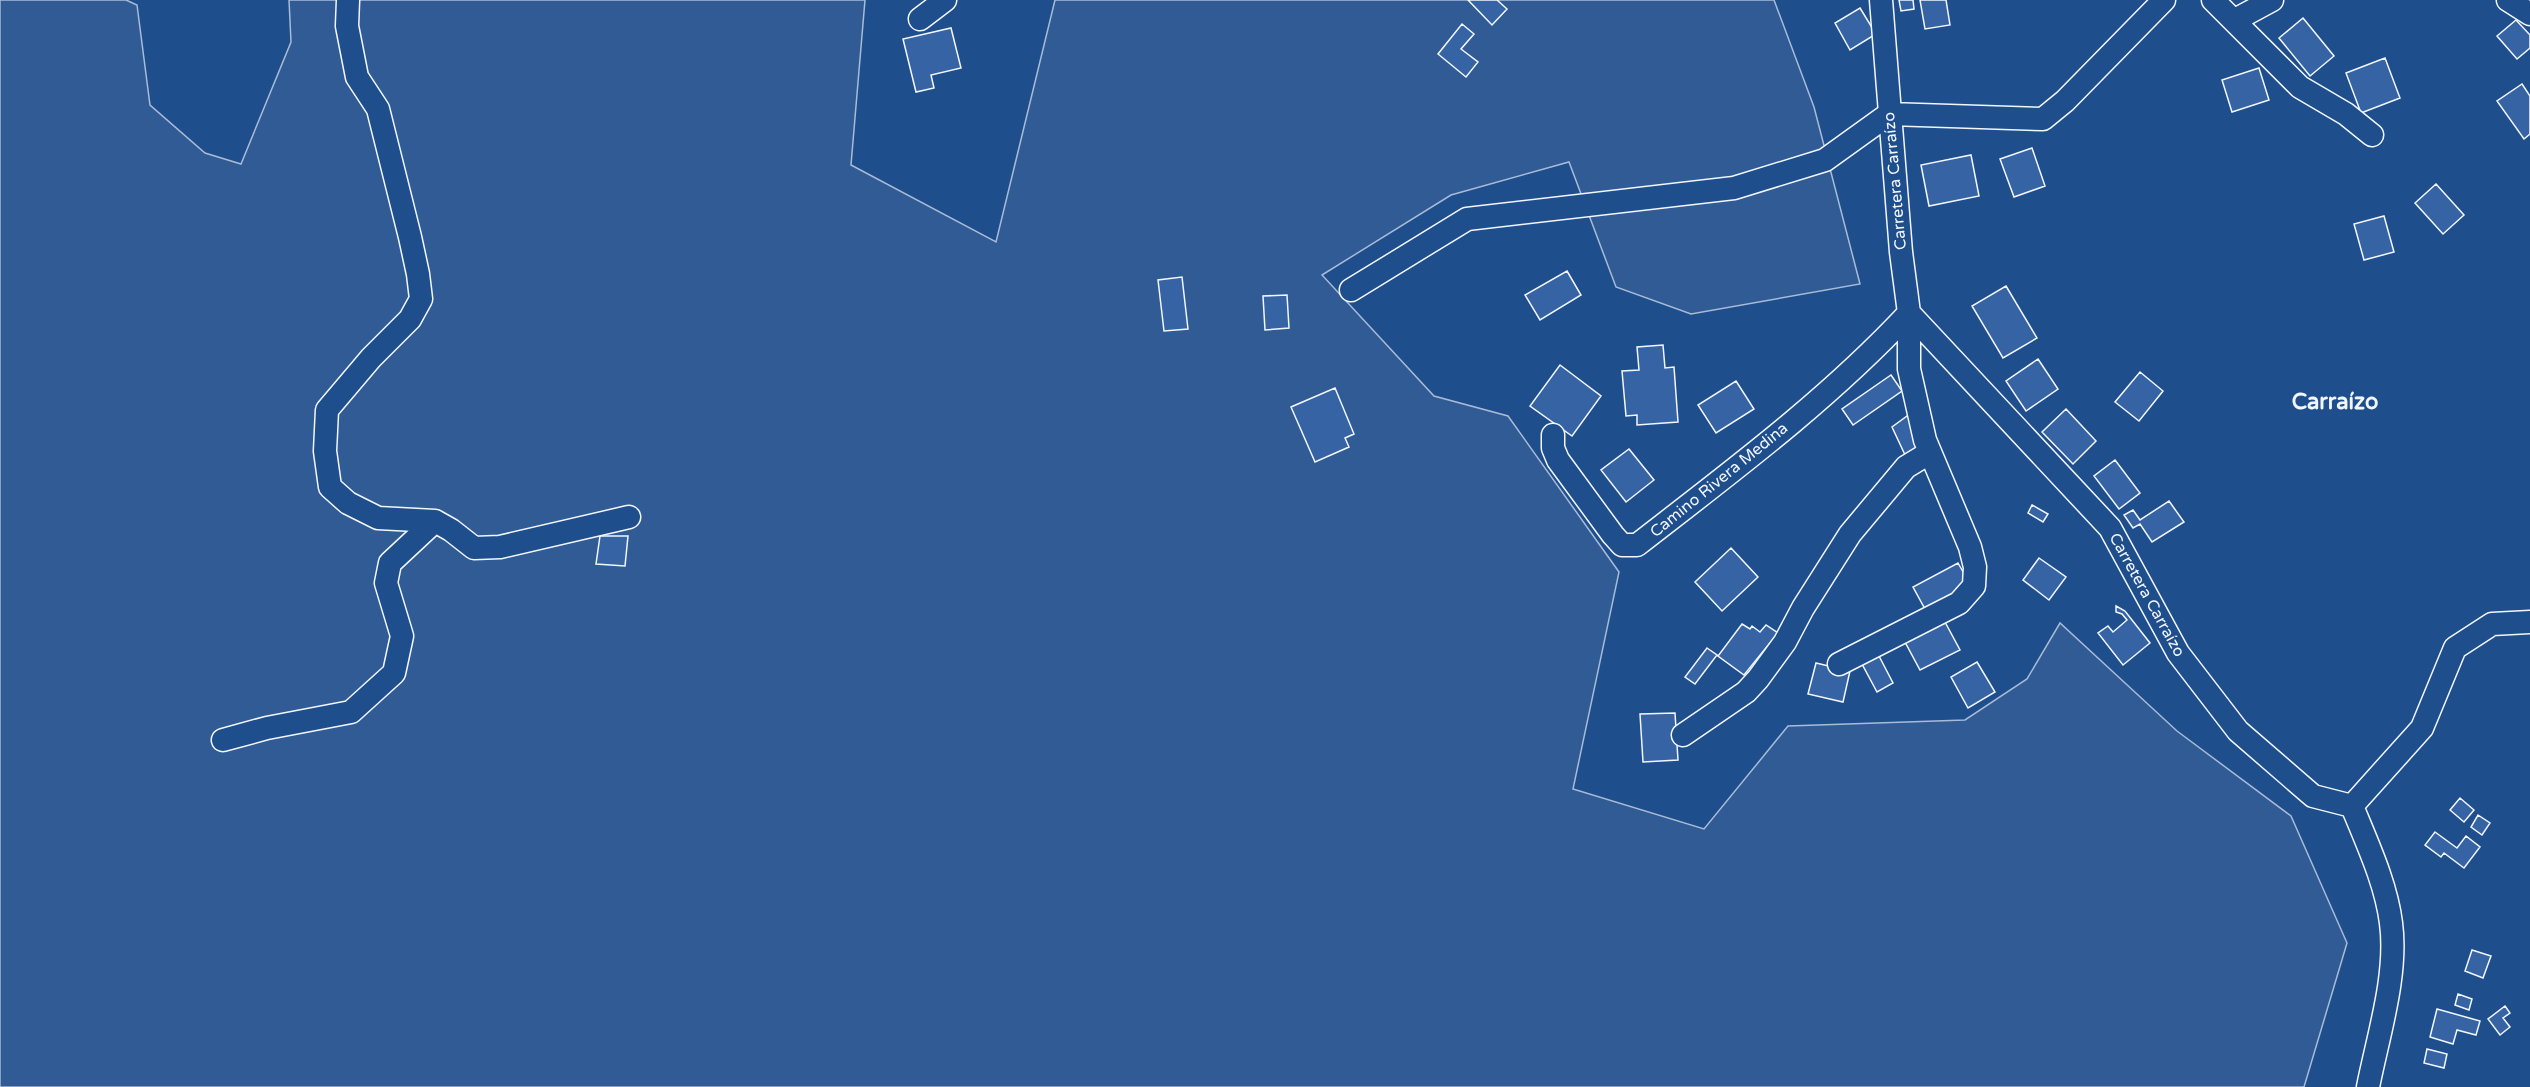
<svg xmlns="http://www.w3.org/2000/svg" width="2530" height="1087" viewBox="0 0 2530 1087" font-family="'Varela Round',sans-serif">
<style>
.green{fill:#305b95;stroke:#a8bbd7;stroke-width:1.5}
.building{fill:#3563a3;stroke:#f2f6ff;stroke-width:1.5}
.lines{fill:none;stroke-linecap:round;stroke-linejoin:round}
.minor-casing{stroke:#f2f6ff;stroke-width:25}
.minor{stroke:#1f4e8c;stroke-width:22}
.labels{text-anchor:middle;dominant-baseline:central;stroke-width:4.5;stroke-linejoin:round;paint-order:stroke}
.street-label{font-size:16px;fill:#f2f6ff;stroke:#1f4e8c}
.district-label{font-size:22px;font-weight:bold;fill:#f2f6ff;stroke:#1f4e8c}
</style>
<rect width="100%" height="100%" fill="#1f4e8c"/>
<!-- green -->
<path class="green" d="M 0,0 L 126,0 L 137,5 L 150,105 L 205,153 L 241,164 L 291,42 L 289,0 L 865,0 L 851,165 L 996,242 L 1055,0 L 1774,0 L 1814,107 L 1860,284 L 1691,314 L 1616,287 L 1569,162 L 1451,195 L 1322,275 L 1434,396 L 1508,416 L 1619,572 L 1573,789 L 1704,829 L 1788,726 L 1965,720 L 2027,679 L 2060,623 L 2177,731 L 2291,816 L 2347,943 L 2304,1087 L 0,1087 Z"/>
<!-- building -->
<path class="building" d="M 1468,0 L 1497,0 L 1507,9 L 1492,25 Z
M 1899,0 L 1913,0 L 1914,9 L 1901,11 Z
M 1920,0 L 1946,0 L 1950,25 L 1925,29 Z
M 1860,8 L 1876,34 L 1850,50 L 1835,23 Z
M 2303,18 L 2334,56 L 2310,76 L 2279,38 Z
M 2516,20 L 2530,35 L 2530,48 L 2517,59 L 2497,36 Z
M 1462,24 L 1474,34 L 1461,49 L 1478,62 L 1466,77 L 1438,54 Z
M 951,28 L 961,68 L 931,75 L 934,88 L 916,92 L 903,39 Z
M 2385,58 L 2400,98 L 2361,113 L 2346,73 Z
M 2259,68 L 2269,100 L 2232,112 L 2222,80 Z
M 2522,84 L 2530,96 L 2530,134 L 2524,139 L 2497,101 Z
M 2032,148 L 2045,186 L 2014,197 L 2000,159 Z
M 1971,155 L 1979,196 L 1929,206 L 1921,165 Z
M 2436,184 L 2464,215 L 2443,234 L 2415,203 Z
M 2384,216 L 2394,252 L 2364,260 L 2354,224 Z
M 1567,271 L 1581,295 L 1540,320 L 1525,295 Z
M 1182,277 L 1188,329 L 1164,331 L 1158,280 Z
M 2006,286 L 2037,338 L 2003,358 L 1972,306 Z
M 1287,295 L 1289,328 L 1265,330 L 1263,296 Z
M 1663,345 L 1665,368 L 1674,367 L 1678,422 L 1637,425 L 1637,415 L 1626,416 L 1622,371 L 1639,370 L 1637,347 Z
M 2038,359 L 2058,389 L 2026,411 L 2006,381 Z
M 1560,365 L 1601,396 L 1572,436 L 1530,406 Z
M 2140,372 L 2163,391 L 2139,421 L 2115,402 Z
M 1891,375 L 1902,391 L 1853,425 L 1842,409 Z
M 1736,381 L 1754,409 L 1716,433 L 1698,405 Z
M 1335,388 L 1354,434 L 1345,438 L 1349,447 L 1315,462 L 1291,407 Z
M 2066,409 L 2096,441 L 2073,464 L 2042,432 Z
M 1914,411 L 1924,447 L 1906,457 L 1892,427 Z
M 1629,449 L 1654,480 L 1626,502 L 1601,470 Z
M 2115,460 L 2140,493 L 2119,509 L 2094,476 Z
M 2169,501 L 2184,522 L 2152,542 L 2140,524 L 2133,528 L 2124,515 L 2133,510 L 2140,520 Z
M 2032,505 L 2048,514 L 2043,522 L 2028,513 Z
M 600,536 L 628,536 L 625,566 L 596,564 Z
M 1731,548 L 1758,577 L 1722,611 L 1695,582 Z
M 2039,558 L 2066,577 L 2049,600 L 2023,580 Z
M 1958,563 L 1970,584 L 1925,609 L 1913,587 Z
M 2116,606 L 2125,611 L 2150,643 L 2123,665 L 2098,633 L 2108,626 L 2113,632 L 2127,620 L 2122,614 L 2116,612 Z
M 1945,622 L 1960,650 L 1920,670 L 1905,642 Z
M 1742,624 L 1750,629 L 1752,626 L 1760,632 L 1766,625 L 1778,633 L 1744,675 L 1718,656 Z
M 1707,648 L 1717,655 L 1695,684 L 1685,677 Z
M 1879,656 L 1893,683 L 1877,692 L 1862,664 Z
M 1977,662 L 1995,692 L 1968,708 L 1951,677 Z
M 1816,663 L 1850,671 L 1843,702 L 1808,694 Z
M 1675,713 L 1678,760 L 1643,762 L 1640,714 Z
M 2460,798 L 2474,810 L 2464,822 L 2450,810 Z
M 2478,815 L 2490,823 L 2482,835 L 2471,827 Z
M 2435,832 L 2457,848 L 2466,836 L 2480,847 L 2464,868 L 2444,853 L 2441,857 L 2425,845 Z
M 2472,950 L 2491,956 L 2483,978 L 2465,971 Z
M 2458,994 L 2472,999 L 2469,1010 L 2455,1005 Z
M 2505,1006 L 2510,1013 L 2503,1018 L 2510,1027 L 2500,1035 L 2488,1019 Z
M 2437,1009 L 2480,1021 L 2476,1035 L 2457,1030 L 2453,1044 L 2430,1037 Z
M 2427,1049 L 2447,1054 L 2444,1068 L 2424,1063 Z"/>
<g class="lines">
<defs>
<path id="minor" d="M 348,0 L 347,26 L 357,77 L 378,109 L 410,237 L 418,274 L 421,299 L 410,319 L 371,358 L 327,410 L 325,451 L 330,487 L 348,503 L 378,518 L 435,521 L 451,530 L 474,548 L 500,547 L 629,517
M 1881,0 L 1901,252 L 1909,313 L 2110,528 L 2178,653 L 2238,731 L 2313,796 L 2352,806 L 2422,728 L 2455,648 L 2492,624 L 2530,622
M 2213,0 L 2300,87 L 2346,114 L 2372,135
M 2508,0 L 2530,14
M 920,19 L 945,0
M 2235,20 L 2272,0
M 1351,290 L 1467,219 L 1734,188 L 1825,160 L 1889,114 L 2043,119 L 2065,101 L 2164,0
M 1553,435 L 1553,448 L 1558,460 L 1613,535 L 1622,545 L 1637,545 C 1731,472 1828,400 1909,313
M 1839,664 L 1959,603 L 1974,586 L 1975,567 L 1970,547 L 1925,440 L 1909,369 L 1909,313
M 1683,735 L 1746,692 L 1758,679 L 1785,642 L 1803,608 L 1850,534 L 1906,467 L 1929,453
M 223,740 L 267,728 L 351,712 L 394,673 L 402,636 L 386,583 L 390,563 L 435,521
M 2352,806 C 2367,843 2386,883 2391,923 C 2398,975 2378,1036 2368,1087"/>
</defs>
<!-- minor casing -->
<use href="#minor" class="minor-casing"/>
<!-- minor -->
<use href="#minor" class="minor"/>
</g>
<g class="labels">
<!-- street labels -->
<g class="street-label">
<text transform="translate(1895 181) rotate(-95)">Carretera Carraízo</text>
<text transform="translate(1719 480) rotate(-39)">Camino Rivera Medina</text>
<text transform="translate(2147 595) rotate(61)">Carretera Carraízo</text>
</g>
<!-- district labels -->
<g class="district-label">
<text x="2335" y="402">Carraízo</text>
</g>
</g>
</svg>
